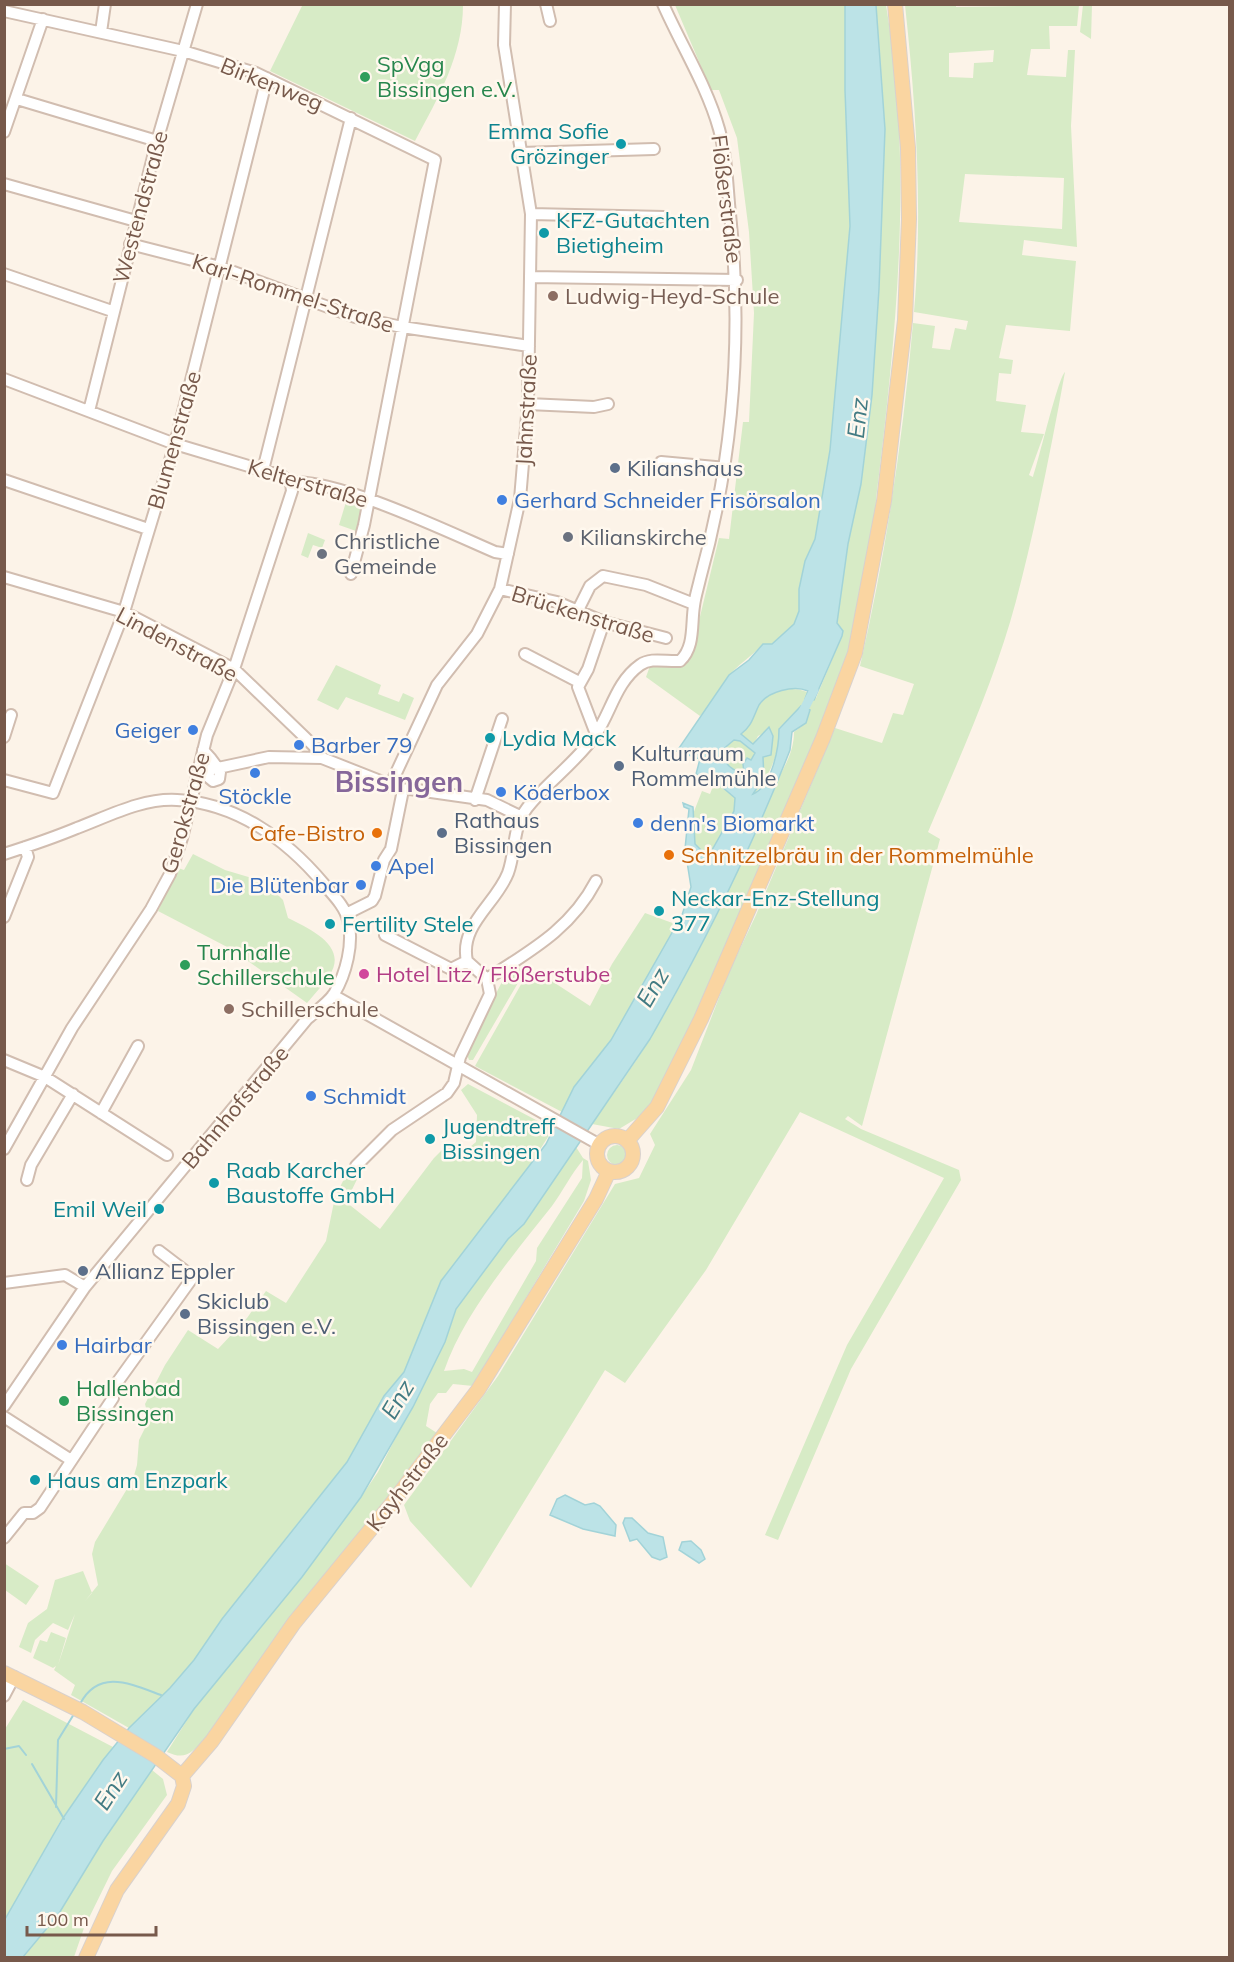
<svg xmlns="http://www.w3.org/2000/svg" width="1234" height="1962" viewBox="0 0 1234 1962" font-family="Mulish,sans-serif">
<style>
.green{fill:#d7ebc6;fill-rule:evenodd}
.water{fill:#bce3e7;stroke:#a2d3d8;stroke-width:1.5;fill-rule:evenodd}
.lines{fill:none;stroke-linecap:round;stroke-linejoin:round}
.stream{stroke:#a2d3d8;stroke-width:2}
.canal{stroke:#bce3e7;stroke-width:9}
.minor-casing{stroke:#d1bdb0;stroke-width:14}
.major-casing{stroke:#d9d1cd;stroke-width:16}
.minor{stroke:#fff;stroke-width:10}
.major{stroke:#fad5a1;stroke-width:14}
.leisure-dot{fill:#2e9e5b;stroke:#fff8ee;stroke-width:2}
.culture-dot{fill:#0f9aa8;stroke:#fff8ee;stroke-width:2}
.education-dot{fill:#8d6e63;stroke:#fff8ee;stroke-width:2}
.service-dot{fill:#5c6f8a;stroke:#fff8ee;stroke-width:2}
.shop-dot{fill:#3f7fe0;stroke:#fff8ee;stroke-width:2}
.worship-dot{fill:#6b7280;stroke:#fff8ee;stroke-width:2}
.food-dot{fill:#e8710a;stroke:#fff8ee;stroke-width:2}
.hotel-dot{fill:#d1479c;stroke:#fff8ee;stroke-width:2}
.labels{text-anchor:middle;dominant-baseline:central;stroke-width:5;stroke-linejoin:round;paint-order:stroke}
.leisure-label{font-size:22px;fill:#27864d;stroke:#fff8ee;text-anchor:start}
.street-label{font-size:22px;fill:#77594b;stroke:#fff8ee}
.culture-label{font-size:22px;fill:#0d838f;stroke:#fff8ee;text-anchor:start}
.education-label{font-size:22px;fill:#785e54;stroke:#fff8ee;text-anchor:start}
.service-label{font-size:22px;fill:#4e5e75;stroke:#fff8ee;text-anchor:start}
.shop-label{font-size:22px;fill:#366cbe;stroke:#fff8ee;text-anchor:start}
.worship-label{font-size:22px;fill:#5b616d;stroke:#fff8ee;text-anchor:start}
.food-label{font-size:22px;fill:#c56008;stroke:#fff8ee;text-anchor:end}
.hotel-label{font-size:22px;fill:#b23c85;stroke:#fff8ee;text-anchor:start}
.water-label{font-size:24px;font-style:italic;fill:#427b83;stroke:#fff8ee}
.district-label{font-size:28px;font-weight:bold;fill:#86679a;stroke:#fff8ee}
</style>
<rect width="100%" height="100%" fill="#fcf3e8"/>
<!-- green -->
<path class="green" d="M 303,4 L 463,5 C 463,55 438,98 415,141 L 270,71 Z
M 675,5 L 845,5 L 845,90 L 850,226 L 830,450 L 815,539 L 805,561 L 799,589 L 799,611 L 794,624 L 772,644 L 763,644 C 753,655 735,667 728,677 C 719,691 712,705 700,716 L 646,677 L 651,663 L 681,658 L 689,662 L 719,538 L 729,539 L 743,422 L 749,422 L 754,313 L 749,232 L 737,138 L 719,90 L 711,90 Z
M 876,5 L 886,5 C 914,168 896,336 876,499 L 875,533 L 852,643 L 835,694 L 714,978 L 652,1103 L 639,1117 L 619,1129 L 592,1124 C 612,1095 633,1067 651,1037 C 697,961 733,881 768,799 C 777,777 794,758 794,732 L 806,723 L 809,709 L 801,707 L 779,728 C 780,753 770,775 754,795 L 752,793 L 763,757 L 771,754 L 771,730 L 758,736 L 754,744 L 741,734 C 753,725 752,713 761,703 C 774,687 801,684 816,698 L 842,636 L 843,631 L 837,623 L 848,544 L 861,484 L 872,395 L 879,289 L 885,129 Z
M 905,5 L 956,5 L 956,7 L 1079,5 L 1077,26 L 1049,26 L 1050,49 L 1031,49 L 1027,75 L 1066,77 L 1068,50 L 1075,50 L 1071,126 L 1077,247 L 1024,240 L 1022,255 L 1076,261 L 1070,331 L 1006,325 L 999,358 L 1013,360 L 1011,374 L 999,373 L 996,401 L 1026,405 L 1021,432 L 1044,434 L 1029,475 L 1033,477 C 1039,460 1058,378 1065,372 C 1051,449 1036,525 1016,601 C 995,680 960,756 928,832 L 940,839 L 862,1126 L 848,1116 L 845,1119 L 861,1129 L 959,1170 L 961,1180 L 851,1369 L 778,1540 L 765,1535 L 847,1345 L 944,1178 L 800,1112 L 706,1270 L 625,1383 L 605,1370 L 471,1588 L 410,1521 L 404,1505 L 498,1376 L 615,1184 L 639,1178 L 655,1145 L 650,1134 L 691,1070 L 729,972 L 756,915 L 835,728 L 882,743 L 893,713 L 903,715 L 914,684 L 860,666 C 886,553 903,439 913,323 L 935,326 L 932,348 L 950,350 L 955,328 L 966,330 L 968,321 L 914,312 C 923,210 916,106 905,5 ZM 994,50 L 993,62 L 974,63 L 973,78 L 949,77 L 949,53 ZM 965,174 L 1064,178 L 1062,229 L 959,222 Z
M 1083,5 L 1092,5 L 1091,39 L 1080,32 Z
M 346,502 L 363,507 L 356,531 L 339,525 Z
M 308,533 L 325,540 L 322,548 L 313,545 L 308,558 L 301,555 Z
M 336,665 L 381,685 L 378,694 L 399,702 L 403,693 L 414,698 L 405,720 L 346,697 L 338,710 L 317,700 Z
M 734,740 L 740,741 L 755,753 L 744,773 C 732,771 724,764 721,751 Z
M 715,781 L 735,798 L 734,811 L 708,857 L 695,844 L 693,814 L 702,791 L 710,794 Z
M 193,854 L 225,870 L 265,882 L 283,900 L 288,918 C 312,930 349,947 329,976 L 321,972 L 318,977 L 325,982 L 307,1003 L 231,949 L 158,911 L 178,868 L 184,870 Z
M 645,913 L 678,925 L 611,1040 L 574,1087 L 562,1112 L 475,1066 L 528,972 L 538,972 L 590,1006 L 612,964 Z
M 519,967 L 522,976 L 473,1060 L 469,1060 L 466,1052 L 506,974 Z
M 468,1084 L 553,1129 L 527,1170 L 441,1281 L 404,1372 L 384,1396 L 347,1462 L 277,1549 L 194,1660 L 170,1688 L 129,1728 L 71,1695 L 75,1685 L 54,1670 L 56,1666 L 53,1668 L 33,1658 L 40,1640 L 47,1642 L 51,1632 L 66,1638 L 58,1665 L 75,1614 L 68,1630 L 53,1623 L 35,1640 L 31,1653 L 19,1647 L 28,1623 L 47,1609 L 55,1580 L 83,1571 L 92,1593 L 85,1601 L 98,1585 L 92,1554 L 95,1542 L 133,1479 L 137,1465 L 139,1440 L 149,1420 L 145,1404 L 165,1365 L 188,1330 L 218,1349 L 247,1318 L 266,1291 L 286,1303 L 326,1241 L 335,1197 L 350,1167 L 380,1133 L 395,1124 L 399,1128 L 362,1169 L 346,1202 L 380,1229 L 434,1158 L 446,1146 L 464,1152 L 476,1142 L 477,1115 L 461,1090 Z
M607 1155a10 10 0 1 1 20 0a10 10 0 1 1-20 0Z
M 576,1147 L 583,1158 L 588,1161 L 591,1180 L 584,1201 L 473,1386 L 453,1384 L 446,1393 L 438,1393 L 430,1404 L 426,1426 L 437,1433 L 206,1738 C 192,1752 186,1761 167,1752 L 194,1709 L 302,1577 L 361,1497 L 378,1472 L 445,1342 L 456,1309 L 508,1239 L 524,1224 ZM 583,1160 L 582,1178 L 537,1248 L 536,1261 L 472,1372 L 464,1369 L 444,1371 C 464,1313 514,1254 552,1206 C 563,1191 571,1174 583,1160 Z
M 4,1563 L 39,1586 L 26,1605 L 5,1590 Z
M 23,1700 L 113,1747 L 61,1820 L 5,1921 L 5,1729 Z
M 152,1770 L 163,1779 L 167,1795 L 112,1871 L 84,1928 L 74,1957 L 23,1958 L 58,1915 L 103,1841 Z"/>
<!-- water -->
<path class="water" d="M 845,5 L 876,5 L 885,129 L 879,289 L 872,395 L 861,484 L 848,544 L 837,623 L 843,631 L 842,636 L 814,700 L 805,699 L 808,691 C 794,685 768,691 759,705 C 753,717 752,726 741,734 L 753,744 L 769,727 L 773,736 L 771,755 L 763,757 C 764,779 765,775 753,794 C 772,786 779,748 779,729 L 801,706 L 810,710 L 806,723 L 792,732 L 790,750 C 751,850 703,946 650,1039 L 524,1224 L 508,1239 L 456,1309 L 445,1342 L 413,1407 L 361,1497 L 302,1577 L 194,1709 L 103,1841 L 58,1915 L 23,1957 L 5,1957 L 4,1921 L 63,1818 L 103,1760 L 129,1728 L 170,1688 L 194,1660 L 222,1619 L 347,1462 L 384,1396 L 404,1372 L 441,1281 L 546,1144 L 574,1087 L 611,1040 L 682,915 L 691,887 L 685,849 L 689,809 L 684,807 L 683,803 L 693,807 L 695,844 L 708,857 L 734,811 L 735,798 L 715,781 L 696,774 L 700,759 L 677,751 L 729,675 L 749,660 L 763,644 L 772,644 L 794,624 L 799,611 L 799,589 L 805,561 L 815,539 L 830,450 L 850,226 L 845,90 ZM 734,740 L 740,741 L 755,753 L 751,760 L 747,758 L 743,764 L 744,773 C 732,771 724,764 721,751 Z
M 565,1495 L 585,1505 L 594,1503 L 600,1506 L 616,1525 L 615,1536 L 583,1529 L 550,1515 L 557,1499 Z
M 625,1518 L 632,1518 L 648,1533 L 663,1537 L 667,1557 L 660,1560 L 652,1557 L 637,1539 L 630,1541 L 623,1523 Z
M 691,1541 L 701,1550 L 705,1559 L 699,1563 L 679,1550 L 682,1542 Z"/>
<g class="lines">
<!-- stream -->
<path class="stream" d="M 80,1704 C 99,1668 131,1684 161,1695
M 4,1749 L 19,1746 L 26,1755
M 32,1764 L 64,1819
M 56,1807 L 58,1740 L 74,1714"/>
<!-- canal -->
<path class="canal" d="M 800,717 L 814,690"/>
<defs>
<path id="minor" d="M 546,4 L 550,21
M 4,11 L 183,51 L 256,73 L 435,160 L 364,525 L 351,574
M 101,32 L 105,4
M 17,99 L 157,141
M 4,132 L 43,19
M 521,153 L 654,149
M 4,184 L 136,221
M 531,214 L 664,217
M 130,244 L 220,267 L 355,317 L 402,327 L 529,346
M 4,274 L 112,311
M 530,277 L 737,280
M 4,379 L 175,444 L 282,476 L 291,483
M 528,404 L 594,407 L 608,404
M 89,411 L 157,141 L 197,4
M 661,462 L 726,468
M 263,470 L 351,118
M 4,480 L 148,529
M 291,483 C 332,476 453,534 495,552 L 508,554
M 4,577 L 124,612 L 234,669 L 318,750 L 322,758
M 500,589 L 557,602 L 604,622 L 666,638
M 578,610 L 590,586 L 603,576 L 646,585 L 694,604
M 525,654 L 579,682
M 596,734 L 578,687 L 588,669 L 604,622
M 4,737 L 11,715
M 203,750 C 210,757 215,763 220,772 L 219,779 L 213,781 L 207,776 L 212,768 L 218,768 L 269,757 L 322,758 L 403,790 L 410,789 L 487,800 L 522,817
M 4,780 L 53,793 L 124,612 L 175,444 L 267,78
M 390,786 L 437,685 L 477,634 L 500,589 L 520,499 L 528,404 L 531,214 L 504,45 L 505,4
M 475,800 L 502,719
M 4,854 C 29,846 53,838 77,828 C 109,816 142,798 177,800 C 236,803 286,839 323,883 C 332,894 345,906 348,920 C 354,943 346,974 334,994 C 328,1003 315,1012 307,1019 L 85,1287 L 4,1406
M 346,914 L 372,901 L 375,896 L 384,860 L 391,849 L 403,790
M 4,917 L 28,857 L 25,847
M 385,935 L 451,969 L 467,961
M 487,979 C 530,951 571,929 596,881
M 333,995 L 600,1145
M 4,1060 L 45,1077 L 167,1155
M 101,1113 L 138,1046
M 4,1149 L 72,1028 L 151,909 L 170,874 L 182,838 L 207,735 L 234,669 L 292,491 L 291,483
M 356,1166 L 392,1130 L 447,1093 L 454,1083 L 460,1057 L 490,994 L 487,979 L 467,961 C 459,925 496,904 508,873 C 516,851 512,828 527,808 C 547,782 577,762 596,734 C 611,712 616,682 640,665 C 651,657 666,662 680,661 C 695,647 691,625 694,606 C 695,597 698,588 700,579 C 733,460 743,338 730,214 C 727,186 727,157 719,129 C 707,86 681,45 663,4
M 27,1180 L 31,1165 L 73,1094
M 4,1283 L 65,1275 L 85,1287
M 4,1417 L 71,1460
M 4,1538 L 24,1513 L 33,1513 L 40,1508 L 113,1398 L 111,1391 L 193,1277 L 159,1251
M 4,1696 L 14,1677"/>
<path id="major" d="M597 1154a18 18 0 1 1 36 0a18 18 0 1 1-36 0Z
M 627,1141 L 657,1107 L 701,1019 L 823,738 L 855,653 L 884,501 L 905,320 L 909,219 L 908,148 L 895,4
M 4,1673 L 83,1712 L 156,1756 L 182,1776 L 184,1786 L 178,1804 L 117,1890 L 86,1958
M 182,1776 L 212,1741 L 294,1623 L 389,1507 L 478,1390 L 596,1199 L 609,1171"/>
</defs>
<!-- minor casing -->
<use href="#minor" class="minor-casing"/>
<!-- major casing -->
<use href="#major" class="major-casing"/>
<!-- minor -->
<use href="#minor" class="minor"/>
<!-- major -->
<use href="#major" class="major"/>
</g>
<!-- markers -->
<g class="leisure-dot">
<circle cx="365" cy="77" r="6"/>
<circle cx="185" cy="965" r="6"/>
<circle cx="64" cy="1401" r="6"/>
</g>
<g class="culture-dot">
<circle cx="621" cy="144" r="6"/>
<circle cx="544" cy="233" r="6"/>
<circle cx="490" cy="738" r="6"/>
<circle cx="659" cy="911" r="6"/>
<circle cx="330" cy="924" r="6"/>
<circle cx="430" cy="1139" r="6"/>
<circle cx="214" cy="1183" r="6"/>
<circle cx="159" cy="1209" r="6"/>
<circle cx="35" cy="1480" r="6"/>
</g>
<g class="education-dot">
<circle cx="553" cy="296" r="6"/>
<circle cx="229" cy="1009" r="6"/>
</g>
<g class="service-dot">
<circle cx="615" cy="468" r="6"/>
<circle cx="619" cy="766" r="6"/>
<circle cx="442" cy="833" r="6"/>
<circle cx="83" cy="1271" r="6"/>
<circle cx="185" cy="1314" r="6"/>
</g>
<g class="shop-dot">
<circle cx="502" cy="500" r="6"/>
<circle cx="193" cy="730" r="6"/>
<circle cx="299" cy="745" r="6"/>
<circle cx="255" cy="773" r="6"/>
<circle cx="501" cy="792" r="6"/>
<circle cx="638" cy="823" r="6"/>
<circle cx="376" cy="866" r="6"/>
<circle cx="361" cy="885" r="6"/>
<circle cx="311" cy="1096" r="6"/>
<circle cx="62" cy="1345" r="6"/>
</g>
<g class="worship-dot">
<circle cx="568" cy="537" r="6"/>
<circle cx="322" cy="554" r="6"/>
</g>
<g class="food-dot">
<circle cx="377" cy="833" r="6"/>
<circle cx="669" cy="855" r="6"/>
</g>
<circle class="hotel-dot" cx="364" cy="974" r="6"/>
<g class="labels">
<!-- leisure labels -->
<g class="leisure-label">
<text x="377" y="64">SpVgg<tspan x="377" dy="25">Bissingen e.V.</tspan></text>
<text x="197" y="952">Turnhalle<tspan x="197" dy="25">Schillerschule</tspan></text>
<text x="76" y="1388">Hallenbad<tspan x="76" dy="25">Bissingen</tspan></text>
</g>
<!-- street labels -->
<g class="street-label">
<text transform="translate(272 84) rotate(22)">Birkenweg</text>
<text transform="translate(727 199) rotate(83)">Flößerstraße</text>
<text transform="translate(140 207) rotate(-75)">Westendstraße</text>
<text transform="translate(293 293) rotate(18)">Karl-Rommel-Straße</text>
<text transform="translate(526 410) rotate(-87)">Jahnstraße</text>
<text transform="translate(174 440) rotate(-74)">Blumenstraße</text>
<text transform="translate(308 483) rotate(16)">Kelterstraße</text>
<text transform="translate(583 614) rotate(17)">Brückenstraße</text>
<text transform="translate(177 644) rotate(28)">Lindenstraße</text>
<text transform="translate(185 813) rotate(-74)">Gerokstraße</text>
<text transform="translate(235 1107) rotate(-50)">Bahnhofstraße</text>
<text transform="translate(407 1482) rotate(-52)">Kayhstraße</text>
</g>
<!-- culture labels -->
<g class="culture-label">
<text x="609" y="131" text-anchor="end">Emma Sofie<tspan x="609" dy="25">Grözinger</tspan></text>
<text x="556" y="220">KFZ-Gutachten<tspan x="556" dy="25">Bietigheim</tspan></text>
<text x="502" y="738">Lydia Mack</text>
<text x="671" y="898">Neckar-Enz-Stellung<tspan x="671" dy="25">377</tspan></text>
<text x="342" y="924">Fertility Stele</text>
<text x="442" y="1126">Jugendtreff<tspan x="442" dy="25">Bissingen</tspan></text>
<text x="226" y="1170">Raab Karcher<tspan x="226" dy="25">Baustoffe GmbH</tspan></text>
<text x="147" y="1209" text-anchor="end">Emil Weil</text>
<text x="47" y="1480">Haus am Enzpark</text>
</g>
<!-- education labels -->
<g class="education-label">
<text x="565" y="296">Ludwig-Heyd-Schule</text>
<text x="241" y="1009">Schillerschule</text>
</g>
<!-- service labels -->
<g class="service-label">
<text x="627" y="468">Kilianshaus</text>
<text x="631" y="753">Kulturraum<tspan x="631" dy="25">Rommelmühle</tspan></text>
<text x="454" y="820">Rathaus<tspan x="454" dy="25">Bissingen</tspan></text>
<text x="95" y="1271">Allianz Eppler</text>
<text x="197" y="1301">Skiclub<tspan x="197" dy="25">Bissingen e.V.</tspan></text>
</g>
<!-- shop labels -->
<g class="shop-label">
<text x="514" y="500">Gerhard Schneider Frisörsalon</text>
<text x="181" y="730" text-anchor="end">Geiger</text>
<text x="311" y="745">Barber 79</text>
<text x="513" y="792">Köderbox</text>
<text x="255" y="796" text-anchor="middle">Stöckle</text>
<text x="650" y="823">denn's Biomarkt</text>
<text x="388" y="866">Apel</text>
<text x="349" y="885" text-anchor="end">Die Blütenbar</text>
<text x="323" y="1096">Schmidt</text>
<text x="74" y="1345">Hairbar</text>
</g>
<!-- worship labels -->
<g class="worship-label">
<text x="580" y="537">Kilianskirche</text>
<text x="334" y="541">Christliche<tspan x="334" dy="25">Gemeinde</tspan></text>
</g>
<!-- food labels -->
<g class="food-label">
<text x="365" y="833">Cafe-Bistro</text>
<text x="681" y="855" text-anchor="start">Schnitzelbräu in der Rommelmühle</text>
</g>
<!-- hotel labels -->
<g class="hotel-label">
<text x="376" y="974">Hotel Litz / Flößerstube</text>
</g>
<!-- water labels -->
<g class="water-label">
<text transform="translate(857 418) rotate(-84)">Enz</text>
<text transform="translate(652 987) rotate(-60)">Enz</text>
<text transform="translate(397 1399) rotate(-59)">Enz</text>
<text transform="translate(110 1790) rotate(-57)">Enz</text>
</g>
<!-- district labels -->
<g class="district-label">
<text x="399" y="781">Bissingen</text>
</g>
</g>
<!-- border -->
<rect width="1234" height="1962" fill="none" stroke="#77594b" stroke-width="12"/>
<!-- scale -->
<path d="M27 1926v9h129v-9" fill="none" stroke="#77594b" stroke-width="3"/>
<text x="36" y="1926" font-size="18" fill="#77594b" stroke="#fff8ee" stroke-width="4.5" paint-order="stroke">100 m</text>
</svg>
